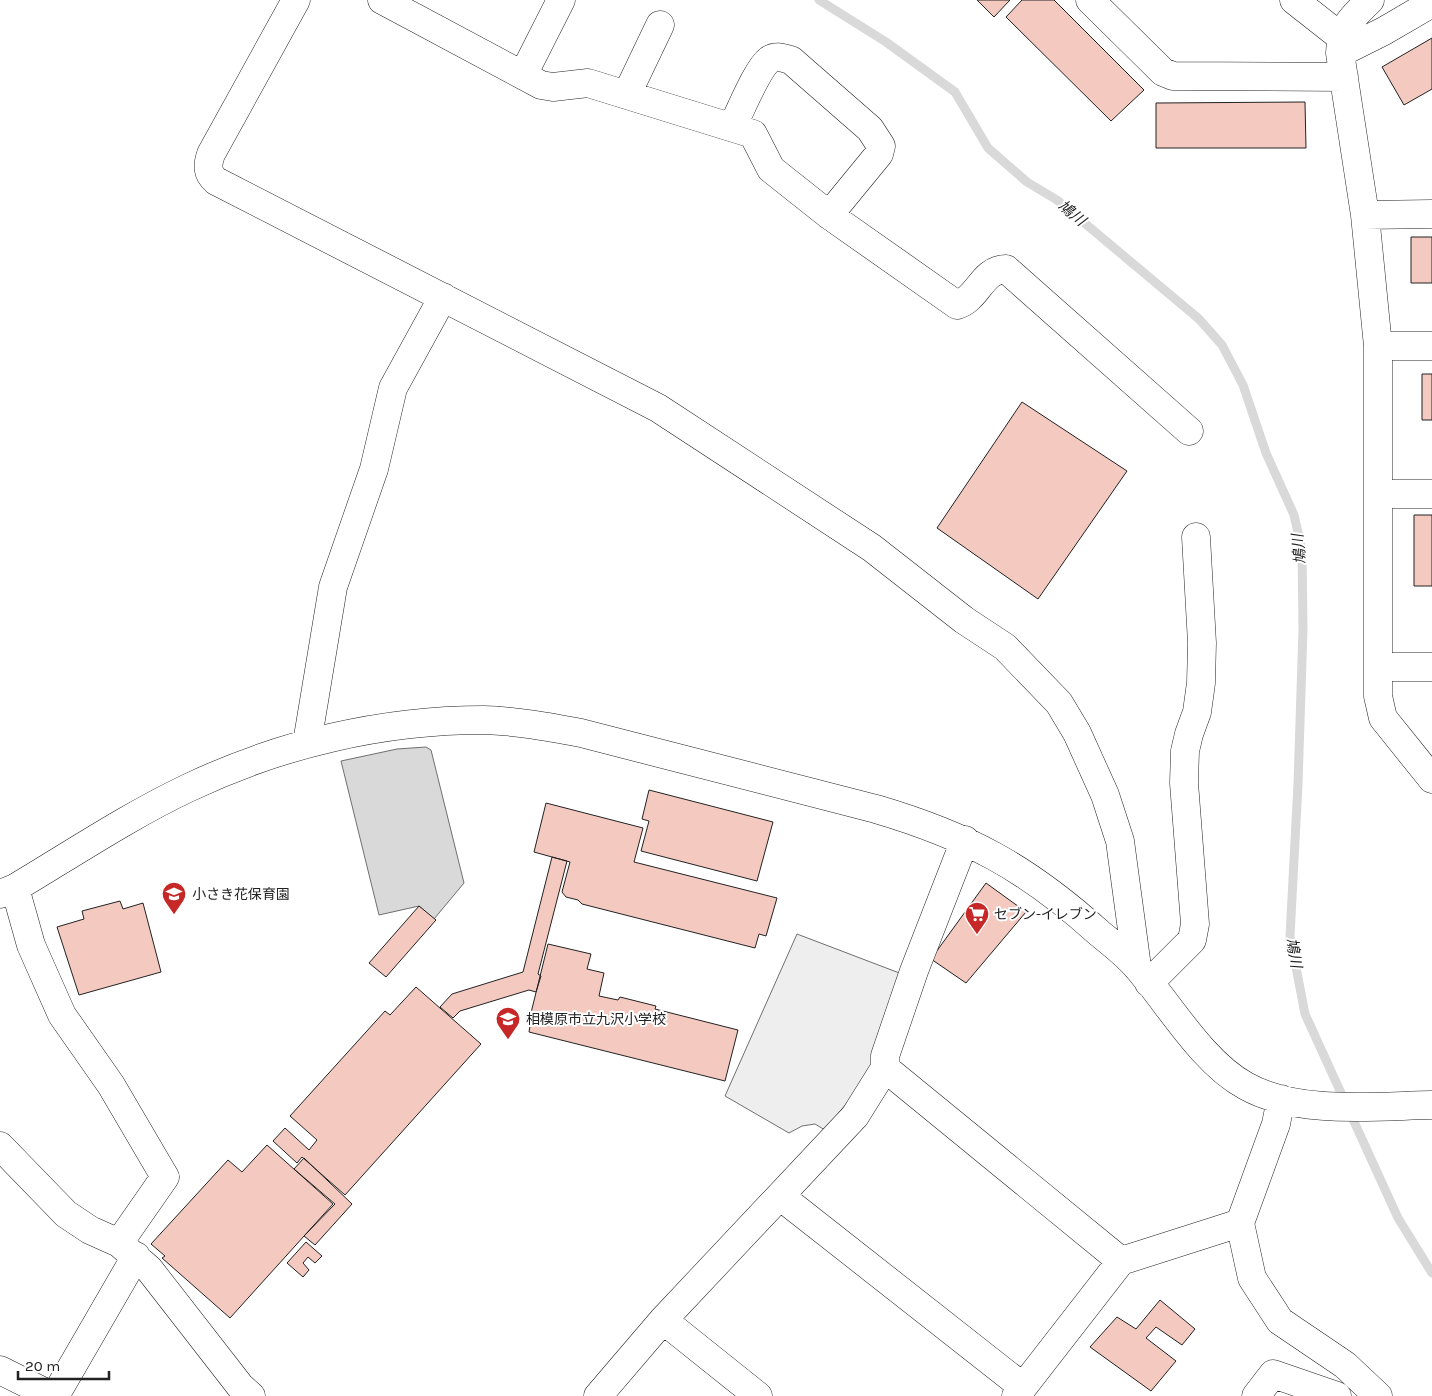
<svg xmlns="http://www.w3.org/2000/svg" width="1432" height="1396" viewBox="0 0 1432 1396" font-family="Karla,'Noto Sans JP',sans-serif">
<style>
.green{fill:#eee;stroke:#6f6f6f}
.water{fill:#d9d9d9;stroke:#6f6f6f}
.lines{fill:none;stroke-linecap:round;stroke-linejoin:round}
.stream{stroke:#d9d9d9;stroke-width:9}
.building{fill:#f3c9c0;stroke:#222}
.minor-casing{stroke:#222;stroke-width:29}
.minor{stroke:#fff;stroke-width:28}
.labels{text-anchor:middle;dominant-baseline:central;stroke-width:4;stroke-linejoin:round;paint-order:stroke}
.poi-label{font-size:14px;fill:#222;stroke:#fff;text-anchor:start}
.water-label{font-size:15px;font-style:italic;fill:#222;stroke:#fff}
</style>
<rect width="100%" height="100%" fill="#fff"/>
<!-- green -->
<path class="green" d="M 797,934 L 902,974 C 893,1001 886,1030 875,1056 C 863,1084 844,1107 825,1130 L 815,1124 L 802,1126 L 789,1133 L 725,1096 Z"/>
<!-- water -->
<path class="water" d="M 426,747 L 431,750 L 464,883 L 434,919 L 419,906 L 379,915 L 341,761 L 397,749 Z"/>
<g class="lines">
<!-- stream -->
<path class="stream" d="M 819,0 L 886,42 L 955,92 L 988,148 L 1027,182 L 1057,200 L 1199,319 L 1222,345 L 1243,385 L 1266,453 L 1294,515 L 1302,550 L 1303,629 L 1298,784 L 1290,936 L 1305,1014 L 1398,1218 L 1432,1273"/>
</g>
<!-- building -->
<path class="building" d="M 977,0 L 1010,0 L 994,17 Z
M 1022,0 L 1054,0 L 1144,90 L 1111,121 L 1006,17 Z
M 1432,38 L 1432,89 L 1404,105 L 1382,67 Z
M 1305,102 L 1306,148 L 1156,148 L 1156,103 Z
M 1411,237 L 1432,237 L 1432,283 L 1411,283 Z
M 1422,374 L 1432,374 L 1432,420 L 1422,420 Z
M 1022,402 L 1127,471 L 1038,599 L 937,528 Z
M 1414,515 L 1432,515 L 1432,586 L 1414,586 Z
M 649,790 L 773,822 L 757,881 L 641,851 L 649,821 L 642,819 Z
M 546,803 L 643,828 L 634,862 L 777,898 L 766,936 L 759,934 L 755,948 L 582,904 L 578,900 L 566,897 L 562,892 L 570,862 L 534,852 Z
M 552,857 L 567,861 L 538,974 L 541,976 L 536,992 L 529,990 L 460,1011 L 453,1018 L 440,1007 L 452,994 L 523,972 Z
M 986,883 L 1026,912 L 966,983 L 931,959 Z
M 120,901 L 123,909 L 143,903 L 161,972 L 79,995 L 57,927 L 84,919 L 82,911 Z
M 419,906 L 436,920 L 386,977 L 369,963 Z
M 548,944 L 591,954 L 587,969 L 604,973 L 599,996 L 618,1000 L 620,997 L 656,1006 L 655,1009 L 738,1030 L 725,1081 L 529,1032 L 530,1026 L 528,1025 Z
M 416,987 L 481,1044 L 345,1195 L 302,1157 L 297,1163 L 273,1141 L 285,1128 L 309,1150 L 317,1140 L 290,1116 L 385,1011 L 390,1015 Z
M 267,1145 L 333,1204 L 230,1318 L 162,1258 L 165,1256 L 151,1244 L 228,1160 L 242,1172 Z
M 304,1158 L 352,1204 L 315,1245 L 304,1236 L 335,1204 L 294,1169 Z
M 306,1242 L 322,1256 L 315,1263 L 308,1257 L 303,1263 L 309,1270 L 303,1277 L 287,1263 Z
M 1160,1300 L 1195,1329 L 1182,1345 L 1156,1327 L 1146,1338 L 1176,1361 L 1151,1391 L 1090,1347 L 1117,1317 L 1136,1329 Z"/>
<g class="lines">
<defs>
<path id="minor" d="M 296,0 L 211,154 C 207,166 207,173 216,181 L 658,408 L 872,548 L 964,620 L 1005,647 L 1059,703 L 1077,733 L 1105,795 L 1120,841 L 1137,967
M 382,0 L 541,85 L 553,87 L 588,83 L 753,134 L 771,169 L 829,215 L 957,305 C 978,299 982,269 1006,269 L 1189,431
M 1090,0 L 1163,72 L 1173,76 L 1344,77
M 1294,0 L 1341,37
M 1370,0 C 1352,18 1341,26 1340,53 L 1365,215 L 1378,346 L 1378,696 L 1383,718 L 1432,779
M 1340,53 L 1384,31 L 1432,3
M 523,75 L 561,0
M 627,94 L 660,25
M 732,127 C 740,112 757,69 769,60 C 776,55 783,58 791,60 L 870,129 L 881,146 L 879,154 L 829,215
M 1365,215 L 1432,214
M 1378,346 L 1432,346
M 1380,494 L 1432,494
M 1379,667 L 1432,667
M 307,743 L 333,587 L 374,469 L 393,388 L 443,297
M 15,888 L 31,945 L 62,1015 L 111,1085 L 165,1177 L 119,1243
M 0,894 L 15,888 C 72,854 129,816 188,788 C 280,744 382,720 484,720 C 517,721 549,727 581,733 L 876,809 C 968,836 1027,868 1098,932 C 1111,943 1126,954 1137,967 C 1169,1004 1203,1063 1246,1086 C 1298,1115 1375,1106 1432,1105
M 1149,983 L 1192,940 L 1195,924 L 1184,783 L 1185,751 L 1189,734 L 1197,712 L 1201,683 L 1202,643 L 1196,537
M 885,1068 L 885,1056 L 914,971 L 965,840
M 1281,1099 L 1276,1124 L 1240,1223 L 1252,1278 L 1280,1321 L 1345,1365 L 1378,1396
M 0,1146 L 66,1214 L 90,1230 L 119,1243 L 149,1269 L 240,1386 L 251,1396
M 780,1196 L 1023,1387
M 663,1320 L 758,1396
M 0,1370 L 52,1396
M 55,1396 L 136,1256
M 598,1396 L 663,1320 L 855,1116 L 885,1068 L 1121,1261
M 1016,1396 L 1121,1261 L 1240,1223
M 1256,1396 L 1273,1374 L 1337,1396"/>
</defs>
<!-- minor casing -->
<use href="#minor" class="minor-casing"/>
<!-- minor -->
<use href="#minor" class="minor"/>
</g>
<!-- icons -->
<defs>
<symbol id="school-pin" viewBox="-11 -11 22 30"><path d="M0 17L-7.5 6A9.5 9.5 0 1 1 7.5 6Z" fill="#c62828" stroke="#fff"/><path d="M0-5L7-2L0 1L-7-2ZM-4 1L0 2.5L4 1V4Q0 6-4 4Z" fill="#fff"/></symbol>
<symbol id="supermarket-pin" viewBox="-11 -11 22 30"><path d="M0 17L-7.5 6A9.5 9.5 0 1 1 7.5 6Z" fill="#c62828" stroke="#fff"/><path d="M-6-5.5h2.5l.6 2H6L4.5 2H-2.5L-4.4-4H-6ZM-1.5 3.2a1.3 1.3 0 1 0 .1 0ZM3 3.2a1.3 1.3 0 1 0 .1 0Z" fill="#fff"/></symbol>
</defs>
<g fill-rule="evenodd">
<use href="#school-pin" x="160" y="880" width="28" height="38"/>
<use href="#supermarket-pin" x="963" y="900" width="28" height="38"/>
<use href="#school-pin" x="494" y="1005" width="28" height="38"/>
</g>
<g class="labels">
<!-- poi labels -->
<g class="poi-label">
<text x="192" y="894">小さき花保育園</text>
<text x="994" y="914">セブン-イレブン</text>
<text x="526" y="1019">相模原市立九沢小学校</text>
</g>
<!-- water labels -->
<g class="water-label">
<text transform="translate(1072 213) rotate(39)">鳩川</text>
<text transform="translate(1299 549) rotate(-96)">鳩川</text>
<text transform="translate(1294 953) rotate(80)">鳩川</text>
</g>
</g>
<!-- scale -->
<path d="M18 1371v8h91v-8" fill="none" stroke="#222222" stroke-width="2.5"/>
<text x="25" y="1371" font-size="15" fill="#222222" stroke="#ffffff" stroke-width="4" paint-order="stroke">20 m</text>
</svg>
